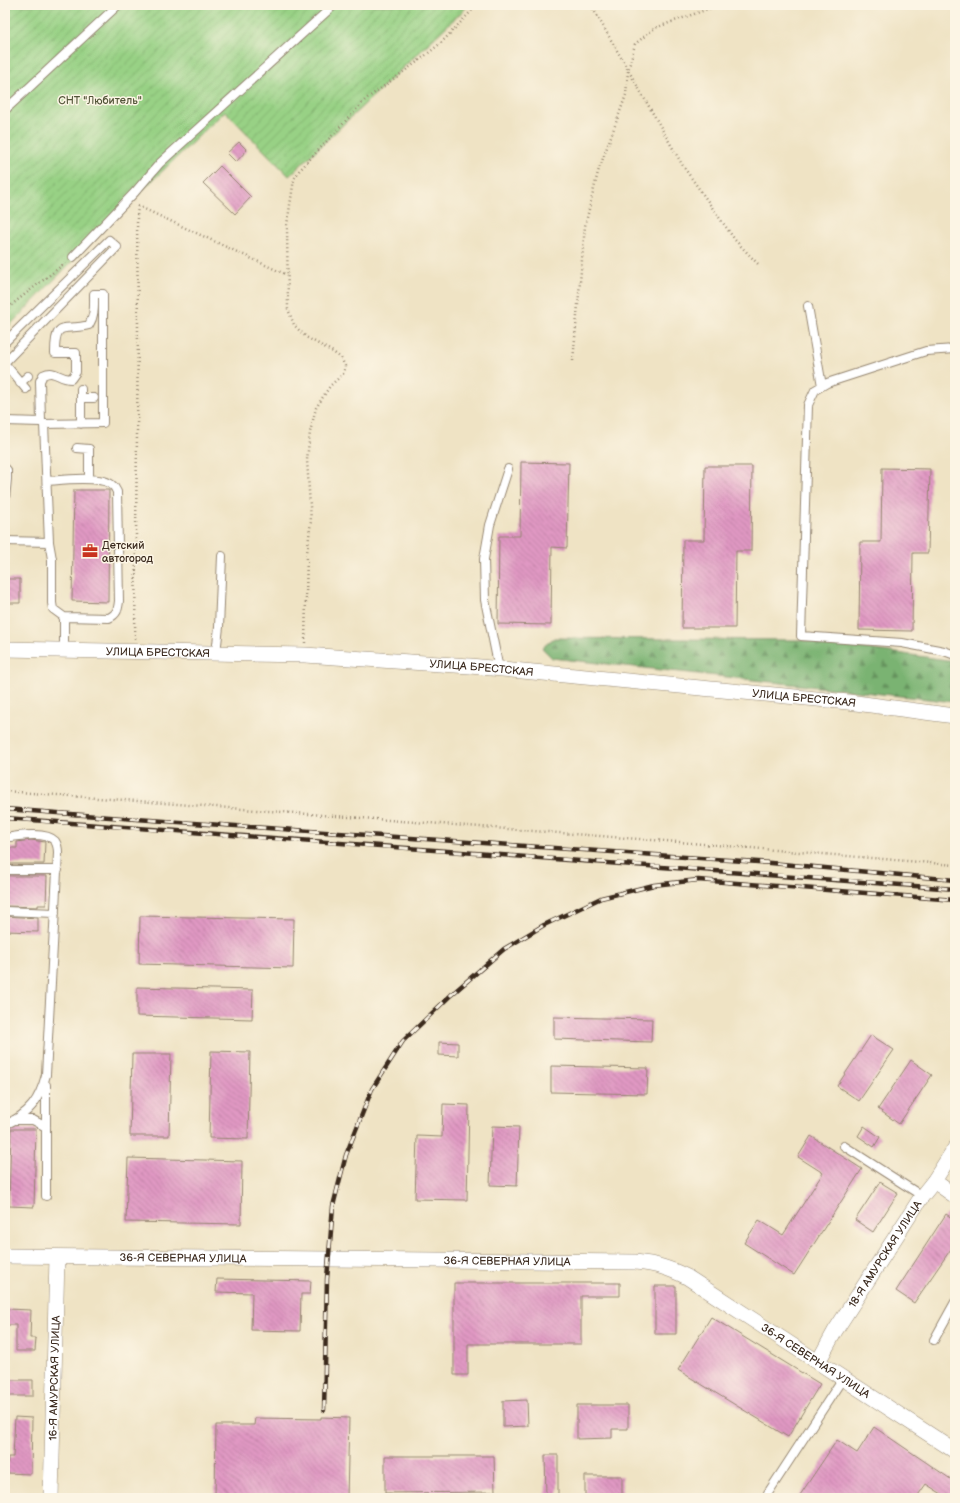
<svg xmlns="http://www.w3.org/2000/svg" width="960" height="1503" viewBox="0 0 960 1503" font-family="'Balsamiq Sans',sans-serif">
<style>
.forest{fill:url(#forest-firs);stroke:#5a6e48}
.garden{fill:url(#garden-furrows);stroke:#6a7e52}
.building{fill:url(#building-back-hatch)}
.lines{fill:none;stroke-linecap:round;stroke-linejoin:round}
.service-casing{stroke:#958671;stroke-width:10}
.minor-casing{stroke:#958671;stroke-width:16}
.path{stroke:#958671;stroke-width:2.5;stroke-dasharray:1 3;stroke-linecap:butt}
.service{stroke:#fff;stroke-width:8}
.minor{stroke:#fff;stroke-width:15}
.rail-casing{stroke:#3b2a1e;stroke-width:4.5}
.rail{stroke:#fcf5e5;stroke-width:3;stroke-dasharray:9;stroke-linecap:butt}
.labels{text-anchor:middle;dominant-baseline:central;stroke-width:3;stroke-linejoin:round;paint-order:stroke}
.park-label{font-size:11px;fill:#525438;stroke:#fcf5e5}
.poi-label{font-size:11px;fill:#3b2a1e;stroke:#fcf5e5;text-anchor:start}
.street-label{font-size:11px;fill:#3b2a1e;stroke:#fcf5e5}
</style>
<defs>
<pattern id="forest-firs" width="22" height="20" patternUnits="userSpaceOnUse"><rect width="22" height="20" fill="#7ab372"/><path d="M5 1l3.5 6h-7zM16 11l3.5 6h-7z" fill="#65925d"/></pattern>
<pattern id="garden-furrows" width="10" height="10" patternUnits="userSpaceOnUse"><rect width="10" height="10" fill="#98d185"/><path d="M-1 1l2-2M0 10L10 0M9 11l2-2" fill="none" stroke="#7daa6c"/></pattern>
<pattern id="building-back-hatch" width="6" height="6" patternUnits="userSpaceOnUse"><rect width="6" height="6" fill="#e098c3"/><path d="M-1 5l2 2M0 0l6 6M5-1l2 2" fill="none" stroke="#b77c9e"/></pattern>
</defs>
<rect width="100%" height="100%" fill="#fcf5e5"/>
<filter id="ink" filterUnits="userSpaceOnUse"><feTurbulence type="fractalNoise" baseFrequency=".025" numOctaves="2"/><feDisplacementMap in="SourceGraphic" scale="8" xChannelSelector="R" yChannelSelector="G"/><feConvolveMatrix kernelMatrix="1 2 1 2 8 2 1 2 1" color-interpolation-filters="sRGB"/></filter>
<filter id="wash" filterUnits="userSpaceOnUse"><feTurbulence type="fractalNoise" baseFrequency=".012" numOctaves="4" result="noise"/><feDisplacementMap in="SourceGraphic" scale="16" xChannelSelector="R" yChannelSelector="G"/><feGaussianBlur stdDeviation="0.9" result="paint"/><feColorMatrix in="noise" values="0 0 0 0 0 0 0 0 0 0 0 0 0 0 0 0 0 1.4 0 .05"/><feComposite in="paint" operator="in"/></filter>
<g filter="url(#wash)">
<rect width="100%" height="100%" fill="#efe3c4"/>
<!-- forest -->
<path class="forest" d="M 554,638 L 802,640 L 955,661 L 955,702 L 552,658 L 542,648 Z"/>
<!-- garden -->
<path class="garden" d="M 5,5 L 469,5 L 289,176 L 225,111 L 130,202 L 5,330 Z"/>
<g id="blocks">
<!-- building -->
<path class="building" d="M 239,142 L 247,150 L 236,162 L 227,153 Z
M 220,166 L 251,197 L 235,214 L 203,183 Z
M 521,462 L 569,463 L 567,548 L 552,547 L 551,625 L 498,624 L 499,536 L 520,536 Z
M 705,466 L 752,466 L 751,551 L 736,551 L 735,628 L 682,628 L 683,540 L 704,540 Z
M 882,468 L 930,469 L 928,553 L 913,553 L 912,631 L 859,630 L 860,542 L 881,542 Z
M 74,490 L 109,490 L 108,602 L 72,601 Z
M 5,579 L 20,579 L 20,603 L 5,603 Z
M 31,840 L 45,842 L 44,864 L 5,864 L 5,848 L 17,848 L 17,842 Z
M 5,876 L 47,876 L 46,905 L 38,905 L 38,907 L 5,906 Z
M 5,916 L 38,918 L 38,932 L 5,931 Z
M 140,916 L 294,919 L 293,968 L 139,964 Z
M 137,987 L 253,990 L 252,1019 L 137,1016 Z
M 554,1017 L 652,1019 L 651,1042 L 554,1039 Z
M 871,1035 L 894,1050 L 859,1101 L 837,1086 Z
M 439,1042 L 458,1043 L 458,1056 L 439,1055 Z
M 211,1051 L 250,1052 L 248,1139 L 209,1138 Z
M 132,1054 L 171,1054 L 169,1136 L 130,1136 Z
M 911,1060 L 932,1075 L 899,1124 L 878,1109 Z
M 551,1066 L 648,1068 L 647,1094 L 551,1092 Z
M 443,1104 L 469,1105 L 467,1200 L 415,1199 L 417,1136 L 442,1137 Z
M 492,1126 L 519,1127 L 517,1186 L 490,1185 Z
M 864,1126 L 880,1137 L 874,1147 L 858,1136 Z
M 11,1129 L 36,1129 L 34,1207 L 9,1206 Z
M 811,1136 L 862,1169 L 794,1275 L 744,1243 L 759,1220 L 783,1235 L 823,1173 L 798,1157 Z
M 128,1158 L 242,1161 L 241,1224 L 126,1222 Z
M 880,1182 L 898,1193 L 873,1232 L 855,1220 Z
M 946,1214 L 955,1220 L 955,1243 L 914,1303 L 896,1291 Z
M 217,1279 L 311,1281 L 310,1294 L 301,1294 L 300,1331 L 251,1330 L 252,1293 L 216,1292 Z
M 454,1283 L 620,1283 L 620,1296 L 581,1296 L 581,1344 L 468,1344 L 468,1375 L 454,1375 Z
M 655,1286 L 676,1286 L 676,1334 L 655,1334 Z
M 7,1309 L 31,1310 L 30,1338 L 36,1338 L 35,1351 L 16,1351 L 16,1325 L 7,1325 Z
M 711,1317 L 820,1384 L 788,1437 L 678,1370 Z
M 10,1380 L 33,1380 L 33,1396 L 9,1396 Z
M 527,1400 L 528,1426 L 503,1427 L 503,1401 Z
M 577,1405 L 628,1405 L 628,1429 L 612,1429 L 612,1438 L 577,1439 Z
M 15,1417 L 32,1418 L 31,1474 L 7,1473 L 8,1457 L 13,1457 Z
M 321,1417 L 349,1418 L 347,1498 L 215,1498 L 216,1425 L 254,1425 L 255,1418 L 321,1419 Z
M 874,1427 L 955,1482 L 955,1498 L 948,1498 L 926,1484 L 916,1498 L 798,1498 L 837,1440 L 857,1453 Z
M 545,1455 L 558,1455 L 558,1495 L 546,1496 Z
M 385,1456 L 494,1456 L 495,1492 L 385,1493 Z
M 585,1476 L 622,1476 L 622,1496 L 585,1497 Z"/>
</g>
</g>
<g filter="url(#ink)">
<use href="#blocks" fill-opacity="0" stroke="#958671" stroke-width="1"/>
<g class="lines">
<defs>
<path id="service" d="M 5,110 L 118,5
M 73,257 L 135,192 L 160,163 L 334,5
M 808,306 L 822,386
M 5,342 L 109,240 L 117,247 L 5,362
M 955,349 L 926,351 L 827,383 L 815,390 L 808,405 L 801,636 L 902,643 L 944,651 L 955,655
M 5,364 L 26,389
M 20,383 L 28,376
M 81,398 L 94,398
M 5,421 L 41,422 L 44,424 L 103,423 L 103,294 L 94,294 C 94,306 95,315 89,325 C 64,332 55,318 55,353 L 76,353 L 76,372 L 71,379 C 58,379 56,369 43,375 L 40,381 L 41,422
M 44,424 L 49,542 L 52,559 L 52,603 L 53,609 L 64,617 L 109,618 C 117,614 118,610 119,601 L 117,492 C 116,490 115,487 112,485 C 101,475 62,480 47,481
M 81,424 L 81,389
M 77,448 L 89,449 L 89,479
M 5,468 L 7,470 L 7,479 L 5,499
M 5,541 L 49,542
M 64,617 L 64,650
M 216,653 L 219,627 L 222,556
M 499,669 L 485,600 L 484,559 L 490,525 L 508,469
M 5,838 C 17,836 46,831 55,841 C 57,844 58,850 58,853 L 46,1075 C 39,1101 30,1113 5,1125
M 5,870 L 58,870
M 5,911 L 55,913
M 14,1120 L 33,1120 L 46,1127
M 844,1146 L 922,1196
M 46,1196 L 46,1085
M 934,1340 L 955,1302
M 768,1493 L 843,1378"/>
<g id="minor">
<path id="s1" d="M 5,649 L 305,655 L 470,666 L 848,702 L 955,716"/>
<path d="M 934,1181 L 955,1196"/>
<path id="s2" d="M 5,1256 L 635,1262 C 656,1264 669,1268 687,1277 L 955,1451"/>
<path id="s3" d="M 818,1362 L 835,1331 L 922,1196 L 934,1181 L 955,1148"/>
<path id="s4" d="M 51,1498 L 57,1257"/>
</g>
</defs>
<!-- service casing -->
<use href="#service" class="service-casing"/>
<!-- minor casing -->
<use href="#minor" class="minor-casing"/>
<!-- path -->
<path class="path" d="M 591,5 L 683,166 L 735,240 L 759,265
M 138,206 L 287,275
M 5,310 L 65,263
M 573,361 L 585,226 L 598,172 L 626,95 L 628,71 L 635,44 L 655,28 L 719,5
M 135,639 L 138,328 L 137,216 L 138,206
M 305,643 L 307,553 L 311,521 L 307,460 L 310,432 L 316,408 L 330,386 L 343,374 L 345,366 L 341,358 L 333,352 L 306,337 L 294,325 L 288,309 L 287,225 L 294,179 L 299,171 L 366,99 L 417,62 L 441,43 L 477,5
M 5,791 L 679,842 L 955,865"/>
<!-- service -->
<use href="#service" class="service"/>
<!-- minor -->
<use href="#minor" class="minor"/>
<defs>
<path id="rail" d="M 5,809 L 136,819 L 771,863 L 955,880
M 5,818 C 321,844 638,863 955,889
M 324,1410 L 327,1279 L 333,1206 L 346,1155 L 372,1089 L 403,1041 L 451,995 L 504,949 L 544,925 L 601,898 L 654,885 L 698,880 L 955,900"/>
</defs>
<!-- rail casing -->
<use href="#rail" class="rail-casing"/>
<!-- rail -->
<use href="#rail" class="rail"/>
</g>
</g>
<!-- icons -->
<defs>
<symbol id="office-bare" viewBox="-9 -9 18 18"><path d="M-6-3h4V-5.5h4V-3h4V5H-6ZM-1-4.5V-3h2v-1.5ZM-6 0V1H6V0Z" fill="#c8321e" stroke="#fcf5e5" stroke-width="2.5" paint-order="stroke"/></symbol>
</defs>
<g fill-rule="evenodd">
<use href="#office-bare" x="79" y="540" width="22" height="22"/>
</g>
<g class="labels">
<!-- park labels -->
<g class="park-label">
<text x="100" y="100">СНТ "Любитель"</text>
</g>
<!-- poi labels -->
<g class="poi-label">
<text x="102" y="545">Детский<tspan x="102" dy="13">автогород</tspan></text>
</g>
<!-- street labels -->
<g class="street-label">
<text stroke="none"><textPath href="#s1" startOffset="153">УЛИЦА БРЕСТСКАЯ</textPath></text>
<text stroke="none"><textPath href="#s1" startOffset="477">УЛИЦА БРЕСТСКАЯ</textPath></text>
<text stroke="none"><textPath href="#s1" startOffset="801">УЛИЦА БРЕСТСКАЯ</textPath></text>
<text stroke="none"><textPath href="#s3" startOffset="127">18-Я АМУРСКАЯ УЛИЦА</textPath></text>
<text stroke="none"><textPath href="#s2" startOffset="178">36-Я СЕВЕРНАЯ УЛИЦА</textPath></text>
<text stroke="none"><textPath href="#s2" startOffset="502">36-Я СЕВЕРНАЯ УЛИЦА</textPath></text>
<text stroke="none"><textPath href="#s2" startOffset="838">36-Я СЕВЕРНАЯ УЛИЦА</textPath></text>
<text stroke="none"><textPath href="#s4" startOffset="120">16-Я АМУРСКАЯ УЛИЦА</textPath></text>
</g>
</g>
<!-- margin -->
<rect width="960" height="1503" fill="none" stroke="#fcf5e5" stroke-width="20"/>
</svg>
